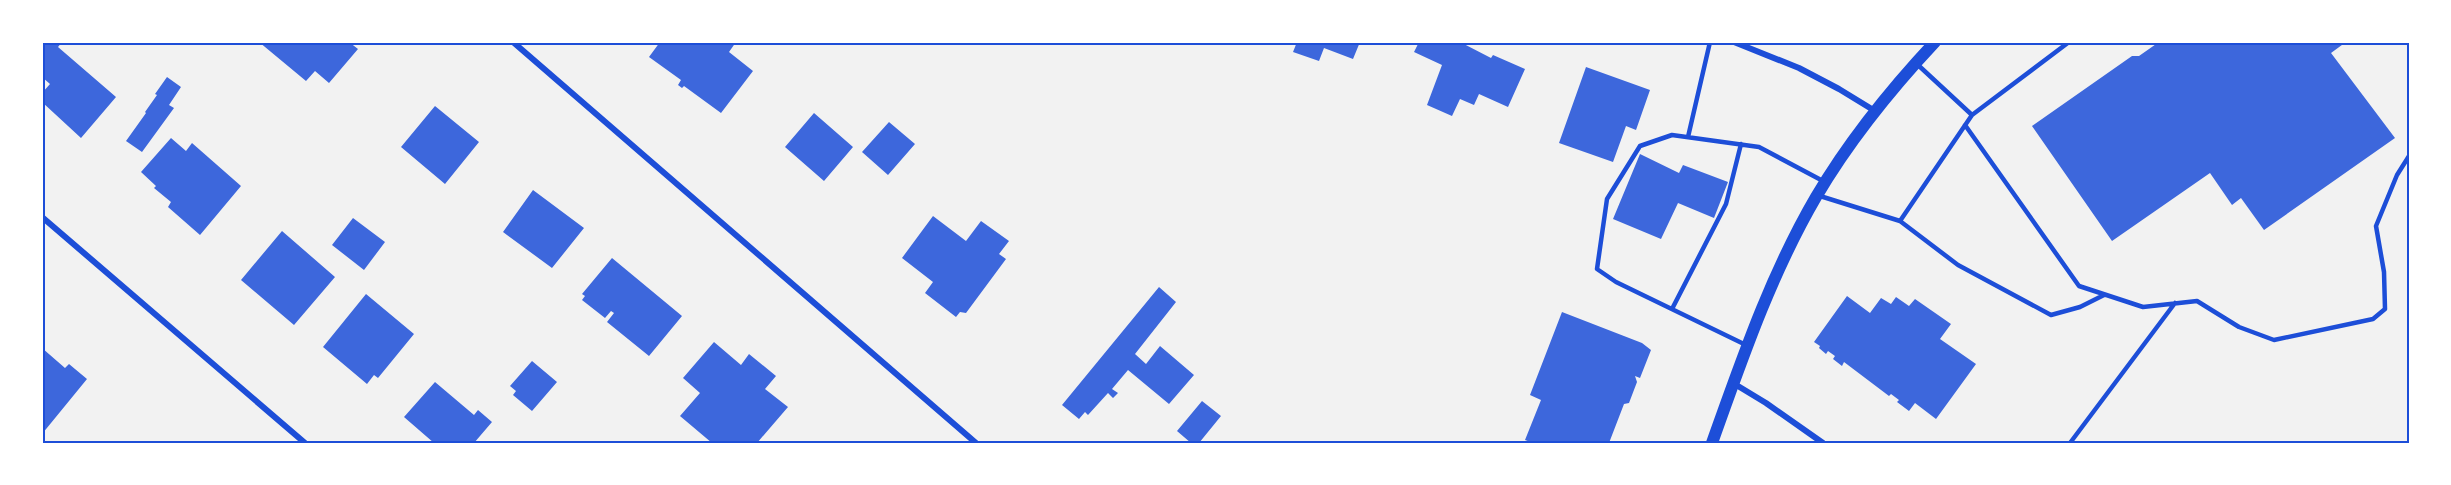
<svg xmlns="http://www.w3.org/2000/svg" width="2451" height="485" viewBox="0 0 2451 485" font-family="Quicksand,sans-serif">
<style>
.building{fill:#3d67dc}
.lines{fill:none;stroke-linecap:round;stroke-linejoin:round}
.service{stroke:#1d4ed8;stroke-width:4.5}
.minor{stroke:#1d4ed8;stroke-width:6}
.secondary{stroke:#1d4ed8;stroke-width:12}
.neatline{fill:none;stroke:#1d4ed8;stroke-width:2}
</style>
<rect width="100%" height="100%" fill="#f2f2f2"/>
<!-- building -->
<path class="building" d="M 42,42 L 62,42 L 58,47 L 116,97 L 81,138 L 42,102 L 42,93 L 50,84 L 42,77 Z
M 259,42 L 349,42 L 358,49 L 329,83 L 315,71 L 306,81 Z
M 660,42 L 736,42 L 729,52 L 753,71 L 721,113 L 684,86 L 682,88 L 678,85 L 681,80 L 649,57 Z
M 1297,42 L 1360,42 L 1353,59 L 1324,48 L 1319,61 L 1293,52 Z
M 1419,42 L 1460,42 L 1491,58 L 1493,55 L 1525,69 L 1508,107 L 1479,94 L 1474,105 L 1460,99 L 1452,116 L 1427,105 L 1442,65 L 1414,52 Z
M 2159,42 L 2346,42 L 2331,53 L 2395,138 L 2264,230 L 2241,198 L 2232,205 L 2210,173 L 2112,241 L 2032,126 L 2132,56 L 2139,56 Z
M 1586,67 L 1650,90 L 1636,130 L 1626,126 L 1613,162 L 1559,143 Z
M 167,77 L 181,87 L 169,105 L 174,108 L 142,152 L 126,141 L 146,113 L 145,112 L 157,95 L 155,94 Z
M 435,106 L 479,142 L 445,184 L 401,147 Z
M 814,113 L 853,147 L 824,181 L 785,147 Z
M 889,122 L 915,144 L 888,175 L 862,152 Z
M 171,138 L 186,151 L 192,143 L 241,186 L 200,235 L 168,207 L 171,202 L 154,188 L 156,186 L 141,172 Z
M 1640,154 L 1679,173 L 1683,165 L 1728,182 L 1714,218 L 1678,203 L 1661,239 L 1613,219 Z
M 533,190 L 584,228 L 552,268 L 503,232 Z
M 933,216 L 966,241 L 981,221 L 1009,241 L 999,254 L 1006,259 L 966,313 L 960,312 L 956,317 L 925,293 L 933,282 L 902,258 Z
M 353,218 L 385,242 L 364,270 L 332,245 Z
M 282,231 L 335,277 L 294,325 L 241,280 Z
M 612,258 L 682,316 L 649,356 L 607,322 L 614,313 L 611,311 L 605,318 L 582,300 L 585,296 L 582,294 Z
M 1159,287 L 1176,302 L 1135,354 L 1146,364 L 1160,346 L 1194,375 L 1169,404 L 1128,370 L 1112,389 L 1118,393 L 1113,398 L 1108,393 L 1088,415 L 1085,412 L 1079,419 L 1062,405 Z
M 366,294 L 414,334 L 378,378 L 374,375 L 367,384 L 323,347 Z
M 1847,296 L 1870,313 L 1881,298 L 1891,304 L 1896,297 L 1909,306 L 1915,299 L 1951,324 L 1940,339 L 1976,364 L 1936,419 L 1915,403 L 1909,411 L 1897,402 L 1899,400 L 1891,394 L 1889,396 L 1844,362 L 1842,366 L 1833,359 L 1835,356 L 1828,351 L 1826,354 L 1819,348 L 1820,346 L 1814,342 Z
M 1562,312 L 1642,343 L 1651,350 L 1640,378 L 1635,376 L 1637,382 L 1629,403 L 1624,404 L 1609,443 L 1533,443 L 1525,440 L 1541,400 L 1530,395 Z
M 714,342 L 741,365 L 749,354 L 776,376 L 765,389 L 788,407 L 757,443 L 712,443 L 680,416 L 700,393 L 683,378 Z
M 42,348 L 65,368 L 69,364 L 87,379 L 42,434 Z
M 532,361 L 557,382 L 532,411 L 513,395 L 516,391 L 510,386 Z
M 435,382 L 474,415 L 478,410 L 492,422 L 474,443 L 434,443 L 404,417 Z
M 1202,401 L 1221,416 L 1199,443 L 1191,443 L 1177,431 Z"/>
<g class="lines">
<!-- service -->
<path class="service" d="M 1918,65 L 1972,115
M 1965,125 L 2079,286 L 2143,307 L 2197,301 L 2239,327 L 2274,340 L 2373,319 L 2385,309 L 2384,272 L 2376,226 L 2397,175 L 2409,156
M 1688,137 L 1710,42
M 1820,196 L 1900,221 L 1958,265 L 2051,315 L 2080,307 L 2104,295
M 1900,221 L 1972,115 L 2069,42
M 1672,309 L 1726,204 L 1741,144
M 1746,345 L 1616,282 L 1597,269 L 1607,199 L 1640,146 L 1672,135 L 1759,147 L 1823,181
M 2070,443 L 2175,303"/>
<!-- minor -->
<path class="minor" d="M 513,42 L 976,443
M 1734,42 L 1799,68 L 1839,89 L 1875,111
M 42,217 L 305,443
M 1733,383 L 1766,403 L 1823,443"/>
<!-- secondary -->
<path class="secondary" d="M 1712,443 C 1742,359 1771,274 1816,197 C 1849,141 1891,89 1935,42"/>
</g>
<!-- border -->
<rect width="2451" height="485" fill="none" stroke="#ffffff" stroke-width="87"/>
<rect x="44" y="44" width="2364" height="398" class="neatline"/>
</svg>
